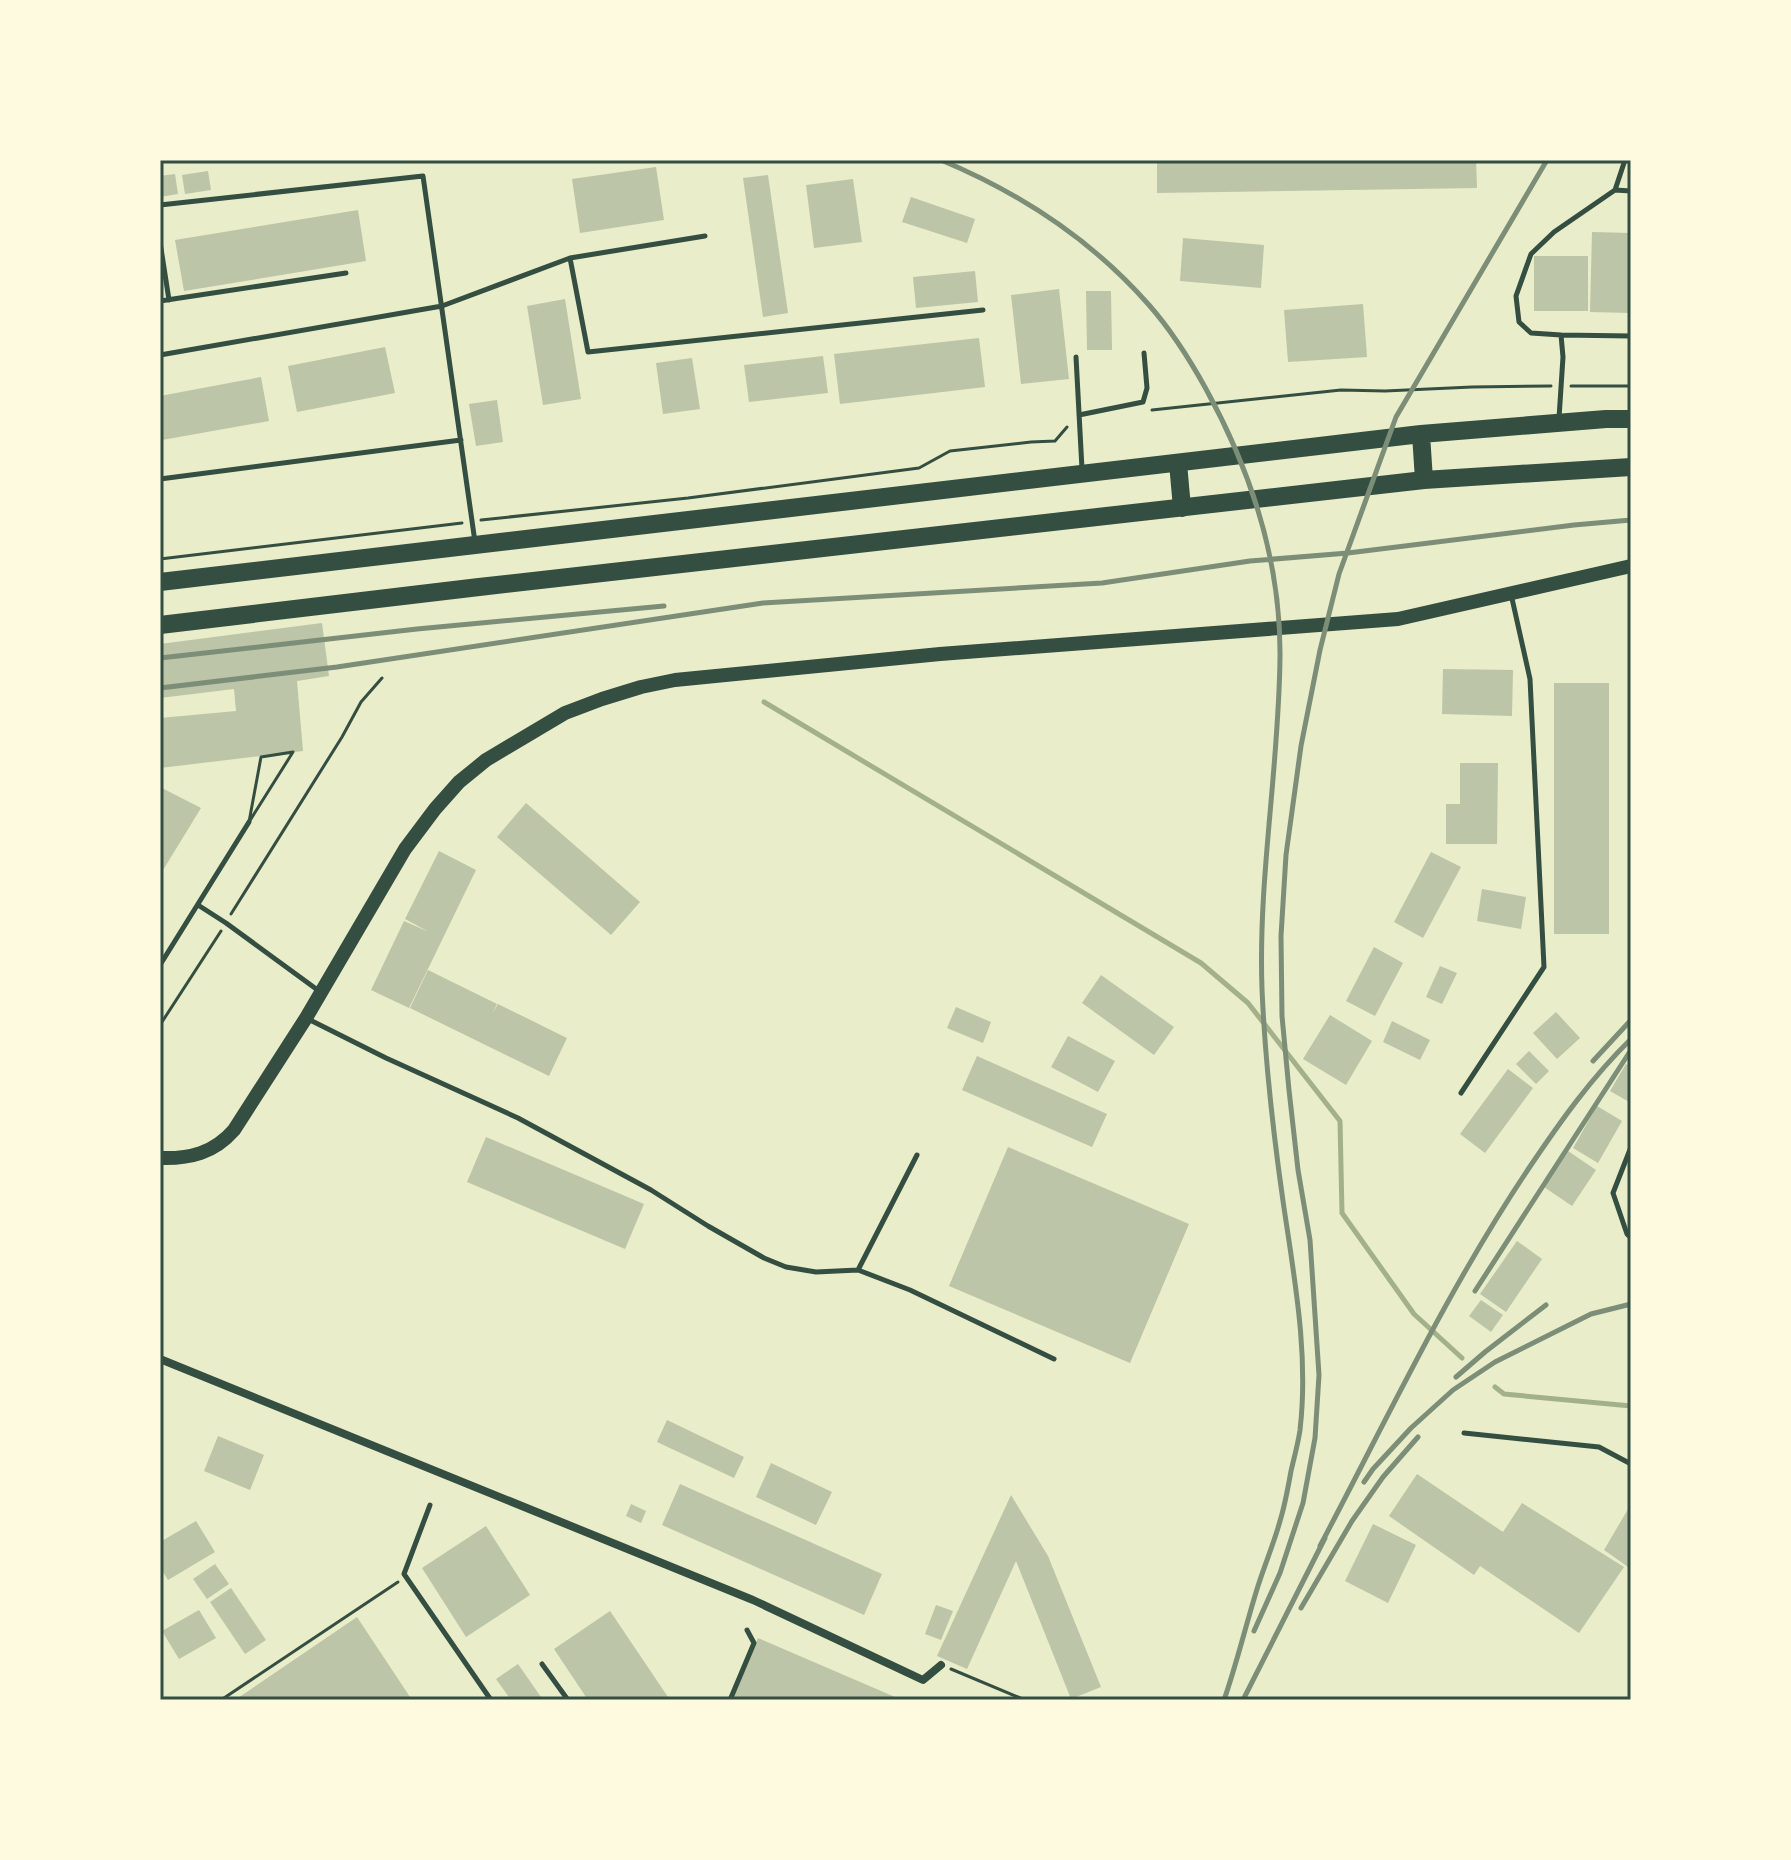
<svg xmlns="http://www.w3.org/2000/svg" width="1791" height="1860" viewBox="0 0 1791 1860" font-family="'Alegreya Sans',sans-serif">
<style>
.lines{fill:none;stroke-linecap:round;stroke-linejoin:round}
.stream{stroke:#a3b18a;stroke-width:5}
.building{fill:#bcc5a7}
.path{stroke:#344e41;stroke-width:3}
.service{stroke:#344e41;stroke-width:5}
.minor{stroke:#344e41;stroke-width:8}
.tertiary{stroke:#344e41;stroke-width:14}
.trunk{stroke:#344e41;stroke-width:18}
.rail{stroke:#7c8e77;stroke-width:5}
.neatline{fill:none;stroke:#344e41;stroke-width:3}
</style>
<rect width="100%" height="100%" fill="#e9edc9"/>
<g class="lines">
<!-- stream -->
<path class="stream" d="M 764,702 L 1201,963 L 1248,1003 L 1340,1121 L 1342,1213 L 1414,1314 L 1462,1358
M 1495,1387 L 1504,1394 L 1631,1406"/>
</g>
<!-- building -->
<path class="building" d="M 1157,160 L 1476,160 L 1477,188 L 1157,193 Z
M 656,167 L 664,220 L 580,233 L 572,179 Z
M 208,171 L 211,190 L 185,194 L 182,175 Z
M 175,174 L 178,194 L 160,197 L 160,176 Z
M 768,175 L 788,313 L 763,317 L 743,178 Z
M 853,179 L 862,242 L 814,248 L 806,185 Z
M 911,197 L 975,219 L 967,243 L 902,222 Z
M 358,210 L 366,261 L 184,291 L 175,240 Z
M 1592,232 L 1631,233 L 1631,313 L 1590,312 Z
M 1183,238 L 1264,245 L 1261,288 L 1180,281 Z
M 1534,256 L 1588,256 L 1588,311 L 1534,311 Z
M 975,271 L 978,302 L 916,308 L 913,277 Z
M 1059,289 L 1069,379 L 1021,384 L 1011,295 Z
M 1086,291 L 1111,291 L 1112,350 L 1087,350 Z
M 565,299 L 581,399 L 543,405 L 527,306 Z
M 1363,304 L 1367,357 L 1288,362 L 1284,310 Z
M 979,338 L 985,387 L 840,404 L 834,354 Z
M 385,347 L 395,393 L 297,412 L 288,366 Z
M 823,356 L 828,393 L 749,402 L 744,365 Z
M 692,358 L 700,409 L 663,414 L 656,363 Z
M 261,377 L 269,421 L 162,440 L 160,427 L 160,396 Z
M 497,400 L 503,442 L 476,446 L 469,404 Z
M 322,623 L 329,676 L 297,681 L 303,751 L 160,768 L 160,718 L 236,711 L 234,689 L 160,698 L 160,644 Z
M 1443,669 L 1513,670 L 1512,716 L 1442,714 Z
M 1554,683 L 1609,683 L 1609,934 L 1554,934 Z
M 1460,763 L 1498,763 L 1497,844 L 1446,844 L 1446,804 L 1460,804 Z
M 160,787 L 201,808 L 160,875 Z
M 526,803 L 640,902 L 611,935 L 497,837 Z
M 439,851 L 476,870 L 409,1008 L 371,990 L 404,921 L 429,932 L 405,919 Z
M 1431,852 L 1461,867 L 1423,938 L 1394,922 Z
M 1482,889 L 1526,897 L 1521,929 L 1477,921 Z
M 1374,947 L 1403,963 L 1375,1016 L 1346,1001 Z
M 1440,966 L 1457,973 L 1442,1004 L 1426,997 Z
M 428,970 L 497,1004 L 492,1014 L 498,1004 L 567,1038 L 549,1076 L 410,1008 Z
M 1101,975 L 1174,1027 L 1154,1055 L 1082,1003 Z
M 956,1007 L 991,1022 L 983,1043 L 947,1028 Z
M 1556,1012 L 1580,1038 L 1557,1059 L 1533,1033 Z
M 1330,1015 L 1372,1041 L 1346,1085 L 1303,1059 Z
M 1392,1021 L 1430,1040 L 1420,1060 L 1383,1042 Z
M 1068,1036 L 1115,1061 L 1098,1092 L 1051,1067 Z
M 1529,1051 L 1549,1071 L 1536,1084 L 1516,1064 Z
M 977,1056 L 1107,1114 L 1092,1147 L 962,1090 Z
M 1626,1064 L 1631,1067 L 1631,1103 L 1610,1091 Z
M 1508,1069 L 1533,1088 L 1485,1153 L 1460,1134 Z
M 1597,1106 L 1622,1121 L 1598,1163 L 1573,1148 Z
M 486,1137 L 644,1204 L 625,1249 L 467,1182 Z
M 1008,1147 L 1189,1224 L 1130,1363 L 949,1286 Z
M 1568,1151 L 1596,1170 L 1572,1206 L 1544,1187 Z
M 1517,1241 L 1542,1259 L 1506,1312 L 1480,1294 Z
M 1481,1300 L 1503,1315 L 1491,1332 L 1469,1316 Z
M 667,1420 L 744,1457 L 734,1478 L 657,1442 Z
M 218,1436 L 264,1455 L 250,1490 L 204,1471 Z
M 771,1463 L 832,1492 L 816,1525 L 756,1497 Z
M 1417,1474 L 1503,1532 L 1522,1503 L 1624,1567 L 1579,1633 L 1480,1566 L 1474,1575 L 1389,1516 Z
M 680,1484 L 882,1574 L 864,1615 L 662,1525 Z
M 1011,1495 L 1048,1556 L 1101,1687 L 1071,1699 L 1016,1561 L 967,1669 L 937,1656 Z
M 631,1504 L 646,1511 L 641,1523 L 626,1516 Z
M 1631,1504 L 1631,1569 L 1604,1550 Z
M 196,1521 L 215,1552 L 168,1580 L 160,1567 L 160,1542 Z
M 1373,1524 L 1416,1545 L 1388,1603 L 1345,1581 Z
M 486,1526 L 530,1595 L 466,1637 L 422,1568 Z
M 215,1564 L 229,1584 L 207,1599 L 193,1579 Z
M 231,1588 L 266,1640 L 245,1654 L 210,1602 Z
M 936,1605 L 953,1611 L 941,1640 L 925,1634 Z
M 199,1610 L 216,1638 L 179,1659 L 162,1631 Z
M 610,1611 L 670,1700 L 588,1700 L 554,1649 Z
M 357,1617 L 412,1700 L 235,1700 Z
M 758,1638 L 902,1700 L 732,1700 Z
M 518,1664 L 543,1700 L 511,1700 L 496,1679 Z"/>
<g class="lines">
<!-- path -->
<path class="path" d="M 1571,386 L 1631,386
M 1152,410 L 1341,390 L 1385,391 L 1472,387 L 1551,386
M 481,520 L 688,498 L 919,468 L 950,451 L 1031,442 L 1055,441 L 1067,427
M 160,559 L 462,523
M 293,752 L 249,822 L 261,757 Z
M 231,914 L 342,737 L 361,702 L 382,678
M 160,1025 L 221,931
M 951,1669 L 1025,1700
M 221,1700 L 398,1582"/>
<!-- service -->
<path class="service" d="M 1615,190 L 1625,160
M 160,205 L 423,176 L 475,542
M 160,242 L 169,300
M 570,258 L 588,352 L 983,310
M 160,301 L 346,273
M 1561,335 L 1631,336
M 160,355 L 442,306 L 570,258 L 705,236
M 1076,357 L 1082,469
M 1079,415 L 1143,402 L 1147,388 L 1144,353
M 1559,418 L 1563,357 L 1561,335 L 1531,333 L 1519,322 L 1516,296 L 1531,254 L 1554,232 L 1615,190 L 1631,191
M 160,479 L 461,440
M 198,905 L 226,923 L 319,991
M 160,965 L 249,822
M 308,1019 L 386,1058 L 518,1118 L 651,1190 L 708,1226 L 764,1258 L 786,1267 L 816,1272 L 858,1270 L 910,1290 L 1054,1359
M 1461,1093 L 1544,967 L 1530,679 L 1511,594
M 1631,1147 L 1613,1193 L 1627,1234 L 1631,1238
M 858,1270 L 917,1155
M 1464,1433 L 1599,1447 L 1631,1464
M 430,1505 L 404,1574 L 491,1700
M 542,1664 L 568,1700
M 730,1700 L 754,1643 L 747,1630"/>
<!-- minor -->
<path class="minor" d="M 160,1359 L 753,1600 L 923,1680 L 941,1665"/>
<!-- tertiary -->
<path class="tertiary" d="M 160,1158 C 190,1159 214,1153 234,1130 L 306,1018 L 405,849 L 435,809 L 459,782 L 486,760 L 565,713 L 602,699 L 641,687 L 675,680 L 940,654 L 1398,619 L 1631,566"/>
<!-- trunk -->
<path class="trunk" d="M 1421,434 L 1424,480
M 1178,463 L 1182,508
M 160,582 L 1421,434 L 1606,419 L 1631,419
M 160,625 L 479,587 L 1424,480 L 1631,467"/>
<!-- rail -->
<path class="rail" d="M 941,160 C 1020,193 1092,240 1149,305 C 1171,330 1190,360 1206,389 C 1252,473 1281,561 1280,657 C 1279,768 1258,878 1262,989 C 1265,1060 1273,1131 1283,1201 C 1294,1277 1309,1353 1300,1430 C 1298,1444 1294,1458 1291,1471 C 1288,1488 1285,1505 1280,1521 C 1274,1543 1265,1564 1258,1586 C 1246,1624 1237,1663 1224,1700
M 160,658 L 417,629 L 664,606
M 160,688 L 337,667 L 763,603 L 1102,583 L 1250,561 L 1348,553 L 1574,525 L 1631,520
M 1593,1061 L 1631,1020
M 1475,1291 L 1629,1053
M 1456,1377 L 1485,1352 L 1546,1305
M 1364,1482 L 1373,1469 L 1411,1428 L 1453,1390 L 1495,1362 L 1591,1314 L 1631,1304
M 1320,1546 C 1387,1419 1449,1287 1529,1168 C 1560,1122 1591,1078 1631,1039
M 1301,1608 L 1352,1521 L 1383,1477 L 1418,1437
M 1254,1631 L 1280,1573 L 1303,1503 L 1315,1438 L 1319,1375 L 1310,1240 L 1298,1170 L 1289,1090 L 1282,1016 L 1281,936 L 1286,855 L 1301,746 L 1320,650 L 1339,574 L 1396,417 L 1547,160
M 1243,1700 L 1325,1538"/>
</g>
<!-- border -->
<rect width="1791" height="1860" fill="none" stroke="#fefae0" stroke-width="324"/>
<rect x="162" y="162" width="1467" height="1536" class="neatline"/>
</svg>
